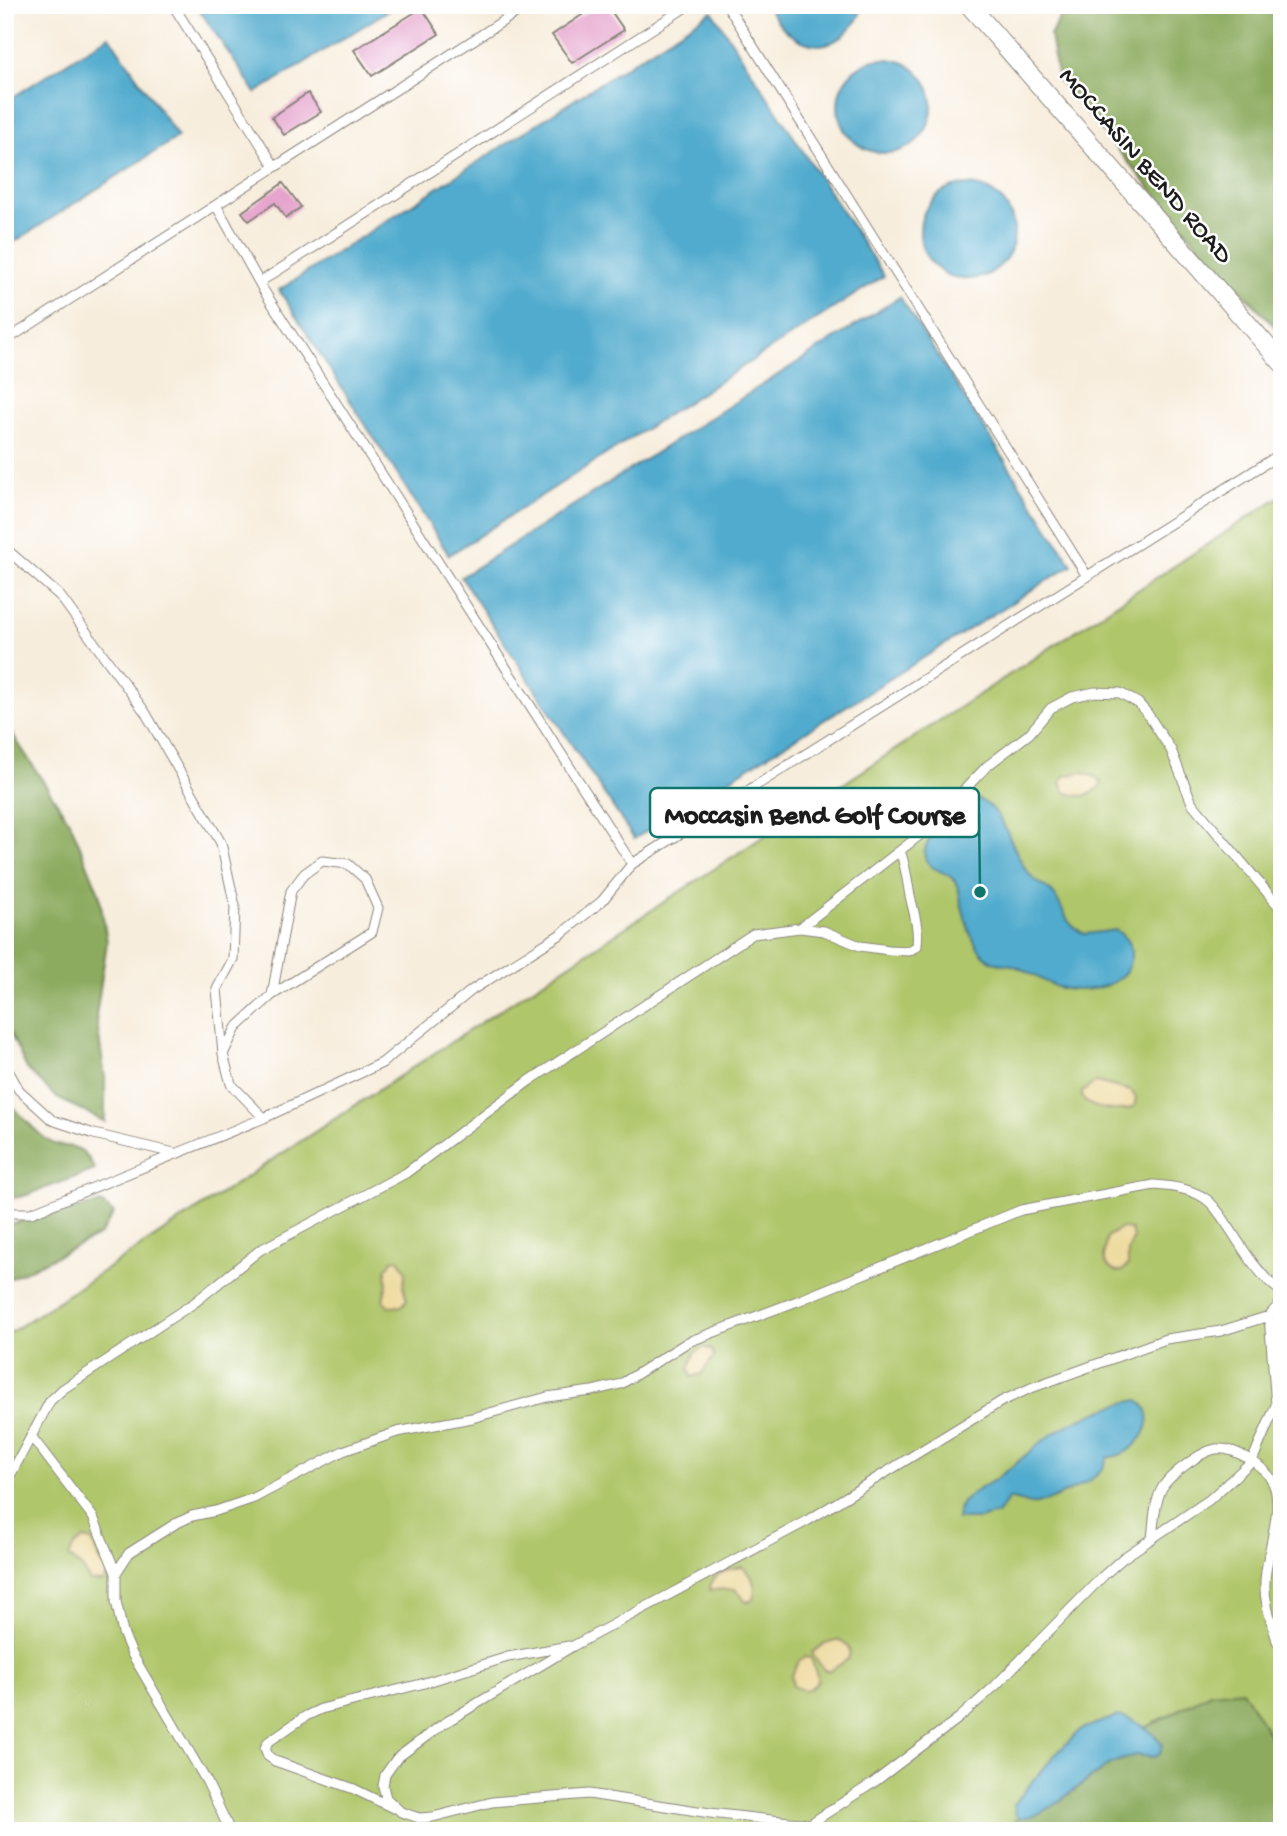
<svg xmlns="http://www.w3.org/2000/svg" width="1287" height="1836" viewBox="0 0 1287 1836" font-family="'Gochi Hand',sans-serif">
<style>
.green{fill:#b0c66b;stroke:#667144;stroke-width:2}
.forest{fill:#8cab5f;stroke:#54643e;stroke-width:2}
.sand{fill:#eeda9e;stroke:#857b5d;stroke-width:2}
.water{fill:#51abce;stroke:#366475;stroke-width:2}
.building{fill:#e5a2cc}
.lines{fill:none;stroke-linecap:round;stroke-linejoin:round}
.lane-casing{stroke:#8a847c;stroke-width:11}
.street-casing{stroke:#8a847c;stroke-width:20}
.lane{stroke:#fff;stroke-width:9}
.street{stroke:#fff;stroke-width:18}
.labels{text-anchor:middle;dominant-baseline:central;stroke-width:5;stroke-linejoin:round;paint-order:stroke}
.street-label{font-size:26px;fill:#1c1c1c;stroke:#fff}
.leader{fill:none;stroke:#0f766e;stroke-width:2.5}
.callout-dot{fill:#0f766e;stroke:#fff;stroke-width:2.5}
.callout{fill:#fff;stroke:#0f766e;stroke-width:2.5}
.callout-label{font-size:28px;text-anchor:middle;font-weight:bold;fill:#1c1c1c}
</style>
<rect width="100%" height="100%" fill="#fff"/>
<filter id="ink" filterUnits="userSpaceOnUse"><feTurbulence type="fractalNoise" baseFrequency=".0143" numOctaves="2"/><feDisplacementMap in="SourceGraphic" scale="14" xChannelSelector="R" yChannelSelector="G"/><feConvolveMatrix kernelMatrix="1 2 1 2 8 2 1 2 1" color-interpolation-filters="sRGB"/></filter>
<filter id="wash" filterUnits="userSpaceOnUse"><feTurbulence type="fractalNoise" baseFrequency=".00686" numOctaves="4" result="noise"/><feDisplacementMap in="SourceGraphic" scale="28" xChannelSelector="R" yChannelSelector="G"/><feGaussianBlur stdDeviation="1.57" result="paint"/><feColorMatrix in="noise" values="0 0 0 0 0 0 0 0 0 0 0 0 0 0 0 0 0 1.4 0 .05"/><feComposite in="paint" operator="in"/></filter>
<g filter="url(#wash)">
<rect width="100%" height="100%" fill="#f7eddc"/>
<!-- green -->
<path class="green" d="M 1282,495 L 1282,1831 L 5,1831 L 5,1336 Z"/>
<!-- forest -->
<path class="forest" d="M 1066,5 L 1282,5 L 1282,334 L 1199,246 L 1058,79 L 1050,36 Z
M 12,672 L 5,723 L 71,824 L 99,893 L 107,942 L 96,1016 L 105,1078 L 105,1122 L 57,1098 L 27,1069 L 5,1022 L 5,676 Z
M 5,1098 C 18,1111 31,1128 46,1139 C 67,1155 77,1133 95,1170 L 24,1196 L 5,1199 Z
M 101,1203 L 114,1213 L 100,1235 L 5,1281 L 5,1225 Z
M 1242,1690 L 1282,1756 L 1282,1831 L 1001,1831 L 1019,1818 L 1036,1815 L 1060,1801 L 1110,1764 L 1135,1755 L 1154,1757 L 1158,1739 L 1145,1728 L 1210,1693 Z"/>
<!-- sand -->
<path class="sand" d="M 1083,772 L 1097,778 L 1102,783 C 1094,797 1078,799 1064,791 L 1061,782 L 1064,776 Z
M 1096,1082 L 1131,1091 L 1136,1098 L 1134,1107 C 1120,1113 1091,1110 1082,1098 L 1082,1092 Z
M 1121,1228 L 1131,1230 L 1133,1238 L 1128,1251 L 1128,1265 L 1122,1271 L 1117,1272 C 1100,1265 1103,1253 1107,1237 Z
M 399,1259 L 406,1271 L 403,1286 L 407,1300 L 402,1306 L 389,1307 L 383,1300 L 387,1283 L 386,1270 L 392,1260 Z
M 704,1347 L 712,1350 L 714,1357 L 701,1374 L 692,1377 L 689,1369 L 694,1353 Z
M 84,1539 L 92,1541 L 99,1561 L 107,1571 L 107,1576 L 103,1582 L 90,1581 L 82,1568 L 69,1557 L 74,1546 Z
M 742,1567 C 753,1572 758,1591 752,1601 L 746,1601 L 735,1589 L 710,1590 C 710,1574 728,1569 742,1567 Z
M 839,1640 C 848,1643 852,1650 848,1659 L 830,1671 L 824,1670 L 812,1653 L 822,1645 Z
M 805,1657 L 811,1658 L 818,1679 C 813,1691 803,1692 793,1686 L 791,1676 L 799,1661 Z"/>
<!-- water -->
<path class="water" d="M 196,5 L 397,5 L 256,93 Z
M 767,5 L 862,5 C 861,17 854,25 846,33 C 816,61 782,34 767,5 Z
M 712,11 L 884,276 L 449,555 L 279,290 Z
M 109,36 L 178,137 L 5,248 L 5,102 Z
M838 106a47 47 0 1 1 94 0a47 47 0 1 1-94 0Z
M920 232a47 47 0 1 1 94 0a47 47 0 1 1-94 0Z
M 900,297 L 1072,565 L 634,839 L 461,577 Z
M 977,799 C 1007,809 1011,854 1030,875 C 1036,883 1049,887 1055,896 C 1067,914 1063,923 1085,934 L 1116,930 C 1127,938 1134,947 1130,961 C 1123,991 1076,995 1052,985 C 1039,979 1027,970 1014,966 C 1007,963 1000,965 993,962 C 973,951 966,923 961,902 C 959,894 959,884 952,878 C 944,871 931,870 926,860 C 916,842 961,803 977,799 Z
M 1139,1400 C 1164,1421 1134,1457 1108,1457 C 1106,1462 1104,1468 1100,1472 C 1089,1483 1051,1501 1036,1504 C 1026,1506 1019,1498 1009,1499 L 997,1514 L 979,1519 L 957,1519 C 959,1495 981,1490 997,1478 C 1015,1466 1030,1450 1048,1437 C 1071,1421 1111,1404 1139,1400 Z
M 1118,1716 C 1135,1719 1152,1730 1162,1744 L 1160,1754 L 1154,1757 L 1135,1755 L 1110,1764 L 1052,1806 L 1036,1815 L 1019,1818 L 1016,1816 L 1014,1804 L 1053,1757 L 1081,1729 Z"/>
<g id="blocks">
<!-- building -->
<path class="building" d="M 597,5 L 607,5 L 624,30 L 572,63 L 552,35 Z
M 422,8 L 439,34 L 372,76 L 354,50 Z
M 308,93 L 321,112 L 284,135 L 272,117 Z
M 283,183 L 301,207 L 286,218 L 275,203 L 249,221 L 242,212 Z"/>
</g>
</g>
<g filter="url(#ink)">
<use href="#blocks" fill-opacity="0" stroke="#8a847c" stroke-width="2"/>
<g class="lines">
<defs>
<path id="lane" d="M 173,5 L 275,167 L 528,5
M 727,5 L 1087,576
M 216,205 L 264,291 L 632,864 L 1282,453
M 260,282 L 689,5
M 5,341 L 275,167
M 5,548 L 60,596 L 145,712 L 221,843 L 235,906 L 233,959 L 217,989 L 223,1054
M 800,928 L 924,832 L 987,766 L 1029,734 L 1051,708 L 1072,697 L 1095,692 L 1120,693 L 1138,703 L 1147,713 L 1171,750 L 1192,803 L 1282,910
M 5,1065 L 19,1090 L 52,1120 L 94,1134 L 174,1153
M 264,1118 L 231,1084 L 223,1054 L 236,1028 L 272,995 L 372,932 L 378,908 L 365,879 L 348,864 L 322,861 L 304,874 L 291,891 L 272,995
M 5,1213 L 31,1213 L 264,1118 L 382,1063 L 472,990 L 561,934 L 602,901 L 632,864
M 31,1436 L 93,1517 L 116,1573 L 116,1601 L 123,1633 L 132,1654 L 207,1782 L 230,1831
M 5,1485 L 50,1401 L 63,1389 L 194,1303 L 260,1250 L 406,1173 L 529,1081 L 753,934 L 800,928 L 824,931 L 860,946 L 889,950 L 909,951 L 917,946 C 919,928 914,913 910,896 C 907,880 906,866 900,851
M 1152,1538 C 1154,1523 1154,1505 1161,1490 C 1167,1477 1201,1451 1216,1449 C 1234,1447 1266,1466 1273,1483 C 1285,1508 1265,1555 1265,1583 C 1264,1604 1272,1622 1277,1641
M 116,1573 L 129,1553 L 175,1524 L 192,1516 L 216,1511 L 254,1498 L 343,1451 L 397,1432 L 472,1418 L 547,1397 L 592,1391 L 621,1384 L 688,1342 L 800,1300 L 1021,1210 L 1154,1185 C 1171,1186 1192,1189 1206,1199 C 1216,1206 1223,1219 1230,1229 C 1244,1251 1260,1277 1282,1292
M 393,1808 L 354,1789 L 275,1761 L 268,1756 L 265,1748 L 268,1742 L 306,1716 L 321,1709 L 421,1684 L 508,1657 L 569,1646
M 808,1824 L 710,1813 L 589,1794 L 492,1802 L 433,1817 L 419,1818 L 401,1812 L 386,1798 L 383,1786 L 385,1775 L 397,1758 L 443,1724 L 573,1646 L 807,1521 L 1002,1401 L 1031,1388 L 1166,1339 L 1221,1331 L 1269,1316
M 799,1831 L 873,1783 L 959,1718 L 995,1686 L 1103,1576 L 1123,1558 L 1209,1500 L 1252,1461 L 1276,1405 L 1269,1316 L 1282,1301"/>
<path id="street" d="M 969,5 L 1282,363"/>
</defs>
<!-- lane casing -->
<use href="#lane" class="lane-casing"/>
<!-- street casing -->
<use href="#street" class="street-casing"/>
<!-- lane -->
<use href="#lane" class="lane"/>
<!-- street -->
<use href="#street" class="street"/>
</g>
</g>
<g class="labels">
<!-- street labels -->
<g class="street-label">
<text transform="translate(1144 167) rotate(49)">MOCCASIN BEND ROAD</text>
</g>
</g>
<!-- callouts -->
<path class="leader" d="M980 892L979 813"/>
<circle class="callout-dot" cx="980" cy="892" r="7"/>
<rect class="callout" x="650" y="788" width="329" height="49" rx="7"/>
<g class="callout-label">
<text x="815" y="823">Moccasin Bend Golf Course</text>
</g>
<!-- margin -->
<rect width="1287" height="1836" fill="none" stroke="#fff" stroke-width="28"/>
</svg>
